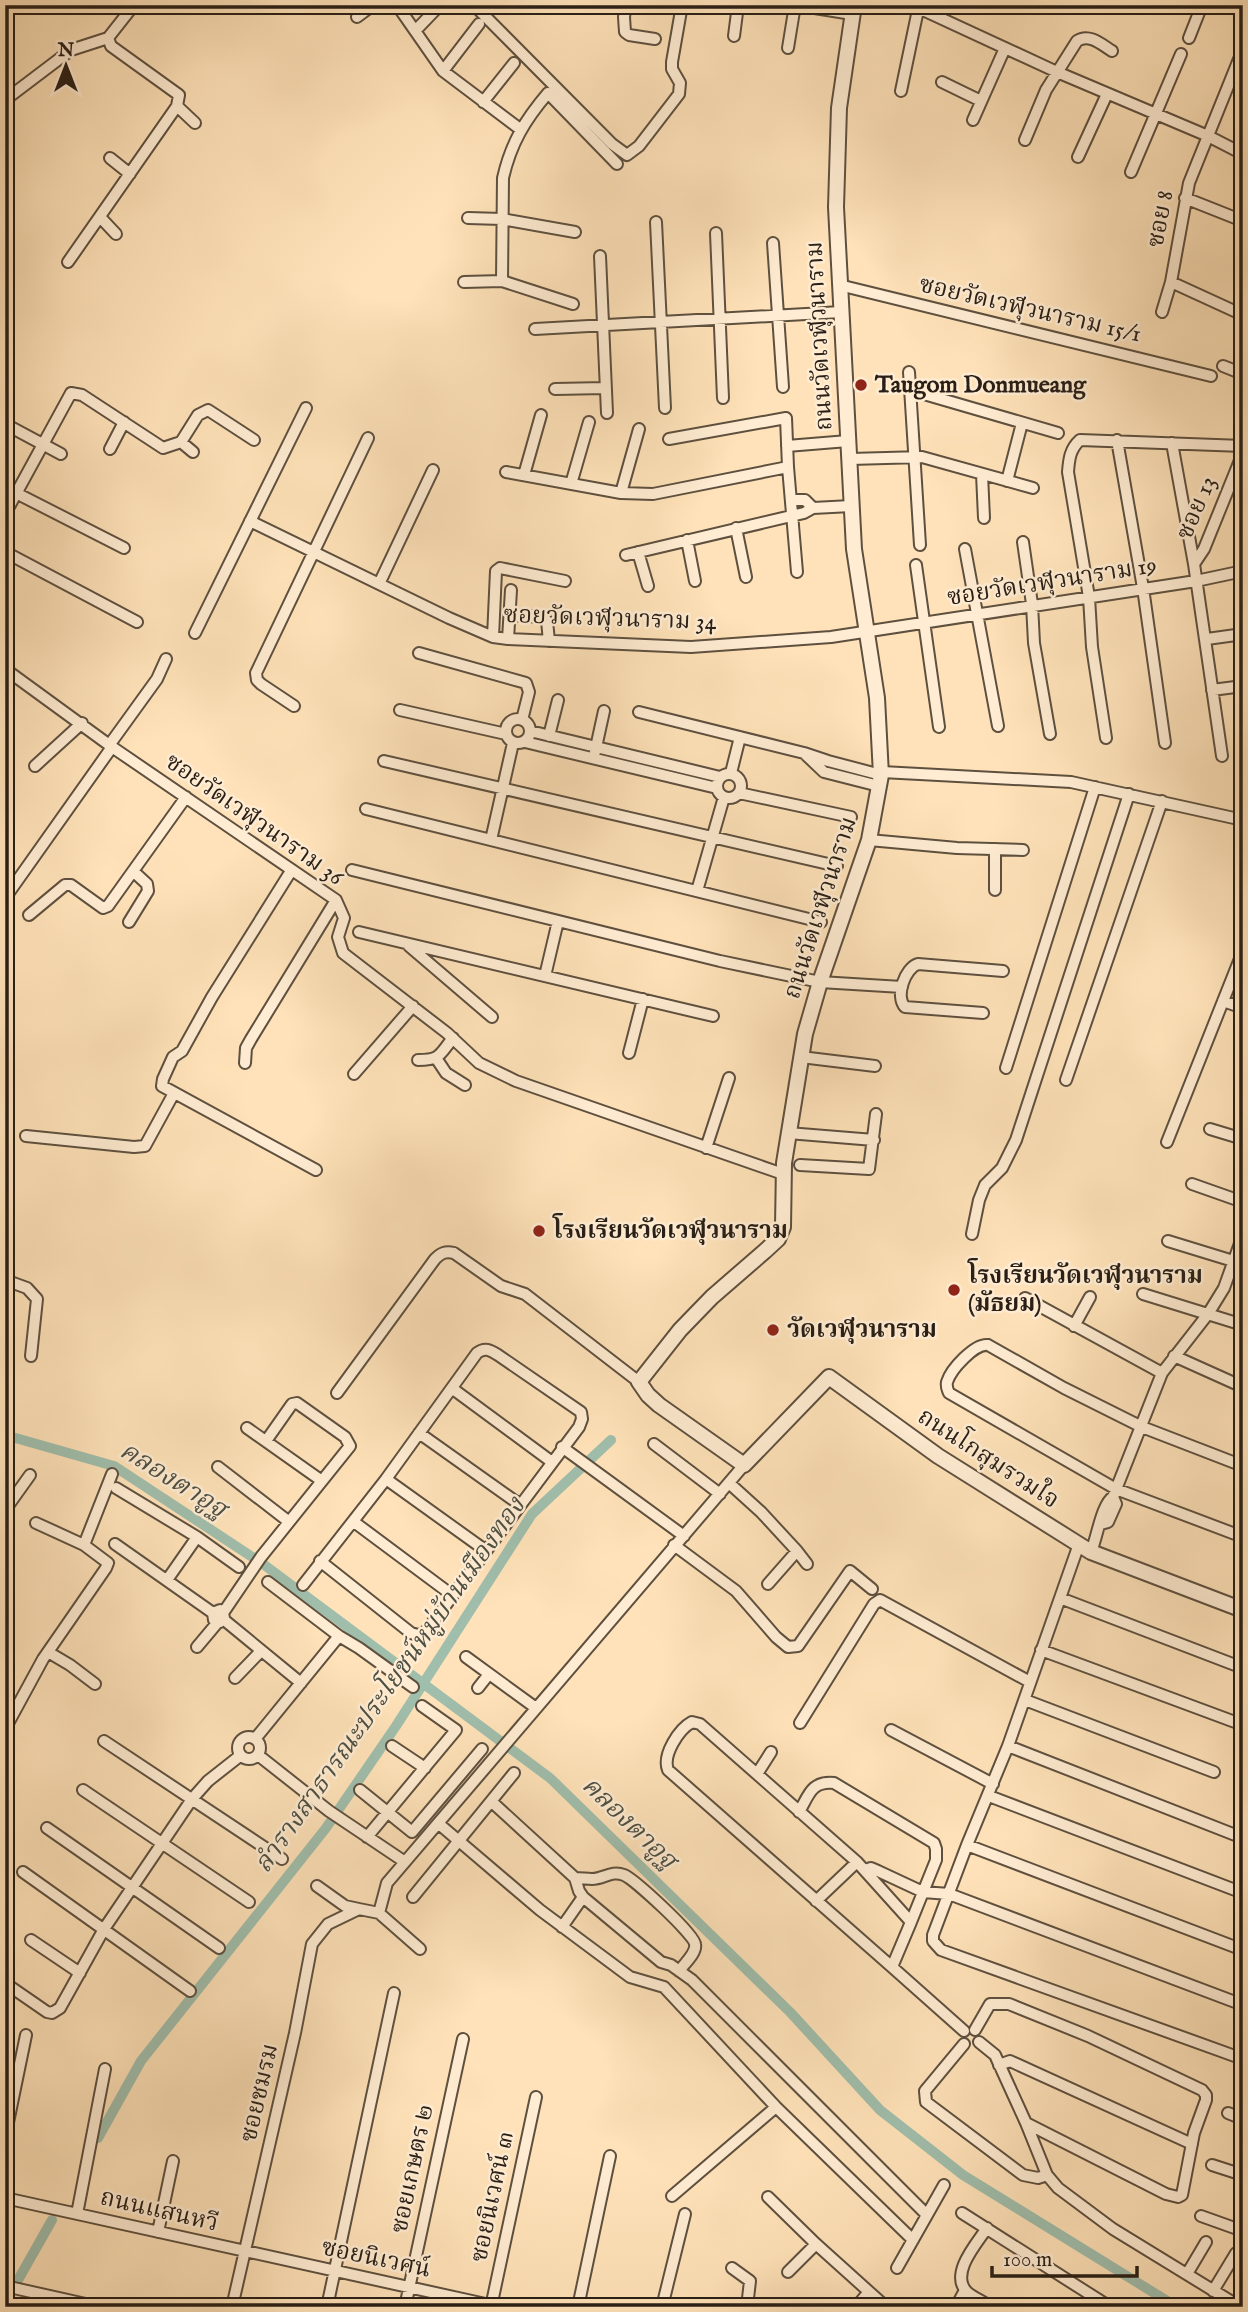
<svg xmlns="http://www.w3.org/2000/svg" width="1248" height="2312" viewBox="0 0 1248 2312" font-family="'IM FELL English','Noto Serif Thai',serif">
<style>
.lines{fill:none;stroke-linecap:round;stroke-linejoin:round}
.canal{stroke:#a0beac;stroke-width:10}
.minor-casing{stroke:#5e503f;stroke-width:14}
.tertiary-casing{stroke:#5e503f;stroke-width:18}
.minor{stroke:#ffecd2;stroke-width:10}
.tertiary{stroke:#ffecd2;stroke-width:14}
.poi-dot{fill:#8f2418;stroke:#ffecd2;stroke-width:2.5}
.labels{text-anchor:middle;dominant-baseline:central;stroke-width:5;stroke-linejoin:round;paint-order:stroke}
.street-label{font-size:24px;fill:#291f16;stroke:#ffecd2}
.poi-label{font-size:24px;font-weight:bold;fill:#291f16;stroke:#ffecd2;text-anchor:start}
.water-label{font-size:26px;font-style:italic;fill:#4d4f43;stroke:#ffecd2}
</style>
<rect width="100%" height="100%" fill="#ffe2b9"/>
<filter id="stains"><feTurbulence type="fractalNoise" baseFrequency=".00286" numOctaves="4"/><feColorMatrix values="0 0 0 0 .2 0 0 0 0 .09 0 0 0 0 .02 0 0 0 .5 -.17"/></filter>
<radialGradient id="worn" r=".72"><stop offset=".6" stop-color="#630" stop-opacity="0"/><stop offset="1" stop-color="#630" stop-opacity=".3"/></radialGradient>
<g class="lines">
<!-- canal -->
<path class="canal" d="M 5,1435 L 114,1466 L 263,1564 L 550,1778 L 790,2012 L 880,2110 L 963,2175 L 1177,2307
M 98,2138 L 141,2061 L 326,1828 L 396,1726 L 532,1514 L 611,1440
M 5,2303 L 52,2220"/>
<defs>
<path id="minor" d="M 397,5 L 443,71 L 520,129
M 474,5 L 612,144 L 627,155 L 639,146 L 679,94 L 680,83 L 672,69 L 672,62 L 682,5
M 626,5 L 624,17 L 625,32 L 629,35 L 655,39
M 796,5 L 852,14
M 912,5 L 1057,72 L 1208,136 L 1243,154
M 357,17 L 373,5
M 415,31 L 440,5
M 734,36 L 738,5
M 1189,38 L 1202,5
M 788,48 L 795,5
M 443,71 L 479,24
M 942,82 L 981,101
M 901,91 L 919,5
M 5,100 L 71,50 L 108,38
M 483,102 L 514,63
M 177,106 L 195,123
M 973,120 L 1005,48
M 1025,140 L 1046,90 L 1077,41 C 1089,33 1101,44 1112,51
M 1078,157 L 1107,94
M 110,158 L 130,174
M 1131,172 L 1181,54
M 1185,198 L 1243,221
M 100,217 L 116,234
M 468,218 L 502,219 L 575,232
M 656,222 L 665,408
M 716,233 L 723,398
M 773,243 L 783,387
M 600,256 L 607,413
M 68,262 L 177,106 L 179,95 L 111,46 L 108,38 L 134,5
M 502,281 L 503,178 C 511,143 525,120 548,93 L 617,164
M 464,282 L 502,281 L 573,304
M 1171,282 L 1243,315
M 839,285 L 1211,376
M 1162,312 L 1171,282 L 1189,183 L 1239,59
M 535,329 L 841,312
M 1223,366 L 1243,374
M 909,372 L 920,545
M 555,389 L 605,388
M 910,390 L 1058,433
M 5,424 L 61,454
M 669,439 L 786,418 L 788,467 L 797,572
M 1117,440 L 1143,588 L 1165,743
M 181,442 L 198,415 L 208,410 L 254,440
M 1172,443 L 1194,564
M 787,446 L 848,441
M 110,449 L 124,422
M 850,459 L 922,457 L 1033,488
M 506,472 L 621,493 L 653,494 L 788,467
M 982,474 L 984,518
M 524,475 L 541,415
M 1007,481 L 1022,423
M 571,484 L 589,422
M 16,493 L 124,548
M 621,493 L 639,429
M 791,500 L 805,500 L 813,508
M 5,514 L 71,393 L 82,395 L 163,448 L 181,442 L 193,452
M 250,521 L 449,618 L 493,637 L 508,639 L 691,647 L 831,637 L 1196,581 L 1243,571
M 736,528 L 746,577
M 687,540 L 695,581
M 1023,542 L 1032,604 L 1034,643 L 1050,734
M 965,549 L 998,726
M 5,552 L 137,622
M 638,552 L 648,586
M 626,555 L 804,513 L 813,508 L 851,506
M 916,565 L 939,727
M 379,584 L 433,470
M 510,615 L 543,617 L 547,621 L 549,641
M 195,633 L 306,408
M 493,637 L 496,571 L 500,568 L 565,581
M 508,639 L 511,590
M 1207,639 L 1243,634
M 419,653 L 526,683 L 529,692 L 522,720
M 5,669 L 112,747 L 336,900 L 344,918 L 338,937 L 343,953 L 447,1033 L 479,1063 L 516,1081 L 783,1174
M 1212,690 L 1243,686
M 294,706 L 261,684 L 257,680 L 256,673 L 368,438
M 400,710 L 506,734
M 639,712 L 804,753
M506 731a12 12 0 1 1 24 0a12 12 0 1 1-24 0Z
M 530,731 L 720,777
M 549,736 L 558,700
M 1106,738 L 1092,647 L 1089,597 L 1068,472 C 1069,459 1070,449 1080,440 L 1243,446
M 525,742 L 717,788
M 110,744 L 157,679 L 166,659
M 595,752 L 604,711
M 1222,756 L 1194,564 L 1204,549 L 1243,453
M 384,761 L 837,866
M 35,766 L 82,723
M 882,772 L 1071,782 L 1243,820
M 731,773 L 740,737
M717 786a12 12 0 1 1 24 0a12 12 0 1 1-24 0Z
M 879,786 L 824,772 L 804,753 L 828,761 L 881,775
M 739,793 L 851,817
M 366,809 L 821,922
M 491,840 L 513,743
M 869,840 L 957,848 L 1023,850
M 352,870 L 720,961 L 820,982 L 902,987
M 291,871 L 212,997 L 182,1051 L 173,1057 L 163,1079 L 162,1086 L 316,1170
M 995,890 L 995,849
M 697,891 L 724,797
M 5,898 L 112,747
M 29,915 L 65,885 L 71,885 L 103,908 L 108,906 L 186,797
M 129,922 L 148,891 L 147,884 L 133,871
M 359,932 L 713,1016
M 409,946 L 492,1017
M 545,976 L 558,921
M 1223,1001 L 1243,1008
M 983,1013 L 905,1007 C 895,996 905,968 918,964 L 1003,971
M 629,1053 L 643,999
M 801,1057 L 875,1066
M 436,1058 L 446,1073 L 465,1085
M 418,1060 C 441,1060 439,1055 453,1038
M 245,1063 L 246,1048 L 251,1039 L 336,900
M 1006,1068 L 1095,787
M 354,1074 L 413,1006
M 1066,1080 L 1162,801
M 1210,1129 L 1243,1139
M 788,1133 L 874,1140
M 26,1136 L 134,1147 L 145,1146 L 174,1093
M 1167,1142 L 1243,951
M 706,1148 L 729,1078
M 800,1165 L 869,1169 L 876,1114
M 1192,1184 L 1243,1202
M 972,1234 L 979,1200 L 985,1185 L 1002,1168 L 1016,1140 L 1129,794
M 1168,1241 L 1243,1264
M 5,1280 L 27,1288 L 37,1299 L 31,1356
M 1143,1294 L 1243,1325
M 1025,1298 L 1162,1373
M 1074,1326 L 1090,1297
M 1174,1356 L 1243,1387
M 453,1389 L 552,1462
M 337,1393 L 435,1259 C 441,1253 445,1251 454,1253 L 501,1286 L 525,1294 L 639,1382
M 247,1428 L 322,1481
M 419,1433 L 519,1504
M 654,1444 L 720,1494
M 562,1447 L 684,1536
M 1243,1466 L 1142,1427 L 1064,1388 L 988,1345 C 975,1343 951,1369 947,1382 C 946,1387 947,1388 949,1393 L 1116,1489 L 1243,1537
M 218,1467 L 288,1521
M 386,1479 L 485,1550
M 729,1483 L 761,1512 L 797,1551 L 768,1584
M 116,1488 L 197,1537 L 239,1567
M 5,1510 L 30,1475
M 354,1522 L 452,1595
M 36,1523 L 84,1545
M 1101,1524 L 1108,1522 L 1116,1504 L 1113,1497
M 115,1544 L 213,1613 L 214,1620 L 220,1622 L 224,1618 L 223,1613 L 220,1610 L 213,1613
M 1079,1544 L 1008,1746 L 967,1845 L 933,1935 L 933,1941 L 941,1950 L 1243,2059
M 674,1545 L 736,1591 L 776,1637 L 788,1647 L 798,1646 L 850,1571 L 872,1589
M 797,1551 L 807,1564
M 1091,1552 C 1097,1537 1102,1504 1113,1497 L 1162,1373 L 1208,1314 L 1224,1288 L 1243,1235
M 167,1580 L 197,1537
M 303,1585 L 386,1479 L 477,1353 C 485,1347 490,1350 498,1355 L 581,1412 L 582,1419 L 579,1427 L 424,1634 L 417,1635 L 411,1633 L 320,1561
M 1060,1598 L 1243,1668
M 223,1613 L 261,1557 L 350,1446 L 345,1437 L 297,1403 L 292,1404 L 266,1441
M 223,1619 L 301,1683
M 339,1636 L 359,1648 L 413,1687
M 197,1647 L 218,1622
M 1041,1650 L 1243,1725
M 48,1652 L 70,1665 L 95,1684
M 466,1657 L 536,1708
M 235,1678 L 261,1651
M 478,1688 L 489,1674
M 1025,1700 L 1214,1772
M 692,1722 L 700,1724 L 857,1862 L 911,1922 L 892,1967 L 668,1770 C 662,1755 679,1729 692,1722 Z
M 800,1723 L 874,1604 L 880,1600 L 1030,1682
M 5,1729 L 43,1659 L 106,1568 L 108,1563 L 84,1545 L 112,1474
M 891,1730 L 993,1784
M238 1748a11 11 0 1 1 22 0a11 11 0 1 1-22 0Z
M 255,1739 L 339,1636 L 268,1582
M 104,1741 L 282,1859
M 392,1746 L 425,1768
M 1008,1746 L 1243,1838
M 258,1755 L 329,1811 L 405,1862
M 757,1774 L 771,1752
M 83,1790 L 249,1902
M 360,1790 L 412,1832 L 482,1749
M 989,1796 L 1243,1893
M 492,1802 L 575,1878 L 579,1891 L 583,1897 L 661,1962 L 671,1965 L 692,1980 L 926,2214
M 799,1812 C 809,1795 811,1781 834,1783 L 934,1843 L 936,1849 L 936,1860 L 911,1922
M 439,1824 L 540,1910 L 630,1977 L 664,1987 L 776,2107 L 913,2240
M 47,1828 L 219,1948
M 367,1837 L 456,1730 L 422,1706
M 967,1845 L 1243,1950
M 5,1852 L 6,1851
M 865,1870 L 871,1868 L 878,1871 L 923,1892 L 949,1894 L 1243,2005
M 23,1872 L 190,1991
M 575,1878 C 581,1878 587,1879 592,1879 C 604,1879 611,1870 624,1875 C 634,1879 694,1934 695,1944 C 697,1953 684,1964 679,1971
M 317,1886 L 345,1906 L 359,1909
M 413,1897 L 514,1773
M 816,1901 L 857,1862
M 379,1913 L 420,1949
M 562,1927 L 583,1897
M 31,1940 L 80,1973
M 892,1967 L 964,2031
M 5,1983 L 47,2012 L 52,2013 L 60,2008 L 104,1929 L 192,1799 L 208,1781 L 241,1755
M 975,2030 L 990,2004 L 1009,2004 L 1088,2036 L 1202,2090 L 1206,2095 L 1206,2100 L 1194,2133 L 1182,2195 L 1178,2197 L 1166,2194 L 1026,2123 L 995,2055 L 979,2042
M 964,2044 L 925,2091 L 926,2102 L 1023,2175 L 1038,2178 L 1047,2175
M 999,2065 L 1010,2061 L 1192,2144
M 1228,2113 L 1243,2119
M 1026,2123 L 1047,2175 L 1058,2188 L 1113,2229 L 1237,2305
M 5,2137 L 26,2035
M 1212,2165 L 1243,2175
M 672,2196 L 776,2107
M 768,2197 L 816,2244 L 886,2307
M 5,2198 L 499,2307
M 962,2213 L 1110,2307
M 77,2214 L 105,2069
M 1201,2216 L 1243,2231
M 987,2228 C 977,2243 949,2274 967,2292 C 974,2298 984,2302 991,2307
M 158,2232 L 173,2161
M 732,2268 L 750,2281 L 747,2307
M 897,2268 L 944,2185
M 788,2272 L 816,2244
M 1187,2274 L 1206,2242
M 5,2286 L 99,2307
M 1213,2291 L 1236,2253
M 232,2307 L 295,2033 L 312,1944 L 328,1924 L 359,1909 L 379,1913 L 387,1883 L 744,1465
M 327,2307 L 394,1993
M 405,2307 L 463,2039
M 491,2307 L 536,2097
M 578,2307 L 610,2156
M 662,2307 L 685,2214
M 856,2307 L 868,2293
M 956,2307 L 965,2290
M 1236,2307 L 1243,2289"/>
<path id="tertiary" d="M 854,5 L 839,108 L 836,207 L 854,549 L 877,698 L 881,775 L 869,840 L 820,982 L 805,1034 L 784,1163 L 783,1227 L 778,1239 L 765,1251 L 712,1297 L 680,1330 L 639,1382 L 648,1395 L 659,1405 L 744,1465 L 829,1377 L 938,1456 L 1091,1552 L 1243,1610"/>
</defs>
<!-- minor casing -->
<use href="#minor" class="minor-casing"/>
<!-- tertiary casing -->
<use href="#tertiary" class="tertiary-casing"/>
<!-- minor -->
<use href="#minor" class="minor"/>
<!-- tertiary -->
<use href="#tertiary" class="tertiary"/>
</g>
<!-- markers -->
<g class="poi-dot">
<circle cx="861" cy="385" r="7"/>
<circle cx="539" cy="1231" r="7"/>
<circle cx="954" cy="1290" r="7"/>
<circle cx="773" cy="1330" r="7"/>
</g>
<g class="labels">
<!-- street labels -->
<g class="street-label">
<text transform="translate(1161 219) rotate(-79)">ซอย 8</text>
<text transform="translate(1030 310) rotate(13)">ซอยวัดเวฬุวนาราม 15/1</text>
<text transform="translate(820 336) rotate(-93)">ถนนวัดเวฬุวนาราม</text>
<text transform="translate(1197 508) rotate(-67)">ซอย 13</text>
<text transform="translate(1052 582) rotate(-9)">ซอยวัดเวฬุวนาราม 19</text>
<text transform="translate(610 619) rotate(2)">ซอยวัดเวฬุวนาราม 34</text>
<text transform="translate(254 820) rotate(35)">ซอยวัดเวฬุวนาราม 36</text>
<text transform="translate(821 908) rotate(-72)">ถนนวัดเวฬุวนาราม</text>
<text transform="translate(988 1459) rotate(33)">ถนนโกสุมรวมใจ</text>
<text transform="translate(260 2093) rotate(-77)">ซอยชมรม</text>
<text transform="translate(413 2169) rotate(-78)">ซอยเกษตร ๒</text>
<text transform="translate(493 2197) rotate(-78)">ซอยนิเวศน์ ๓</text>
<text transform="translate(159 2211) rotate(13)">ถนนแสนหวี</text>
<text transform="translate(376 2259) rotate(12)">ซอยนิเวศน์</text>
</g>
<!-- poi labels -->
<g class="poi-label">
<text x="875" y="385">Taugom Donmueang</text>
<text x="553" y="1231">โรงเรียนวัดเวฬุวนาราม</text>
<text x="968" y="1276">โรงเรียนวัดเวฬุวนาราม<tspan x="968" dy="28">(มัธยม)</tspan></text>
<text x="787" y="1330">วัดเวฬุวนาราม</text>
</g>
<!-- water labels -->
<g class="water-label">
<text transform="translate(173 1480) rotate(32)">คลองตาอูฐ</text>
<text transform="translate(390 1685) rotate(-55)">ลำรางสาธารณะประโยชน์หมู่บ้านเมืองทอง</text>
<text transform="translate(629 1823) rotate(44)">คลองตาอูฐ</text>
</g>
</g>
<!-- margin -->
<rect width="1248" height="2312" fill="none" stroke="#ffe2b9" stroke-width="28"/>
<rect x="7" y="7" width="1234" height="2298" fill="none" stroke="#291f16" stroke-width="3.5"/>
<rect x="14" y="14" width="1220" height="2284" fill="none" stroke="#291f16" stroke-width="2"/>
<!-- north arrow -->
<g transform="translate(66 66)" stroke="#ffecd2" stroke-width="5" paint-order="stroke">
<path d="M0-5L12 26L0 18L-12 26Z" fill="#291f16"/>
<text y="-10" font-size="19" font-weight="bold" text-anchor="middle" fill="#291f16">N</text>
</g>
<!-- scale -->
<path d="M992 2266v10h145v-10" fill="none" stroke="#291f16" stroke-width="3.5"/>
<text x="1003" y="2266" font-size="21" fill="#291f16" stroke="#ffecd2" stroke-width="5" paint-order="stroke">100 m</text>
<rect width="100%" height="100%" filter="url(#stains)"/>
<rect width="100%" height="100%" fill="url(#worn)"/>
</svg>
